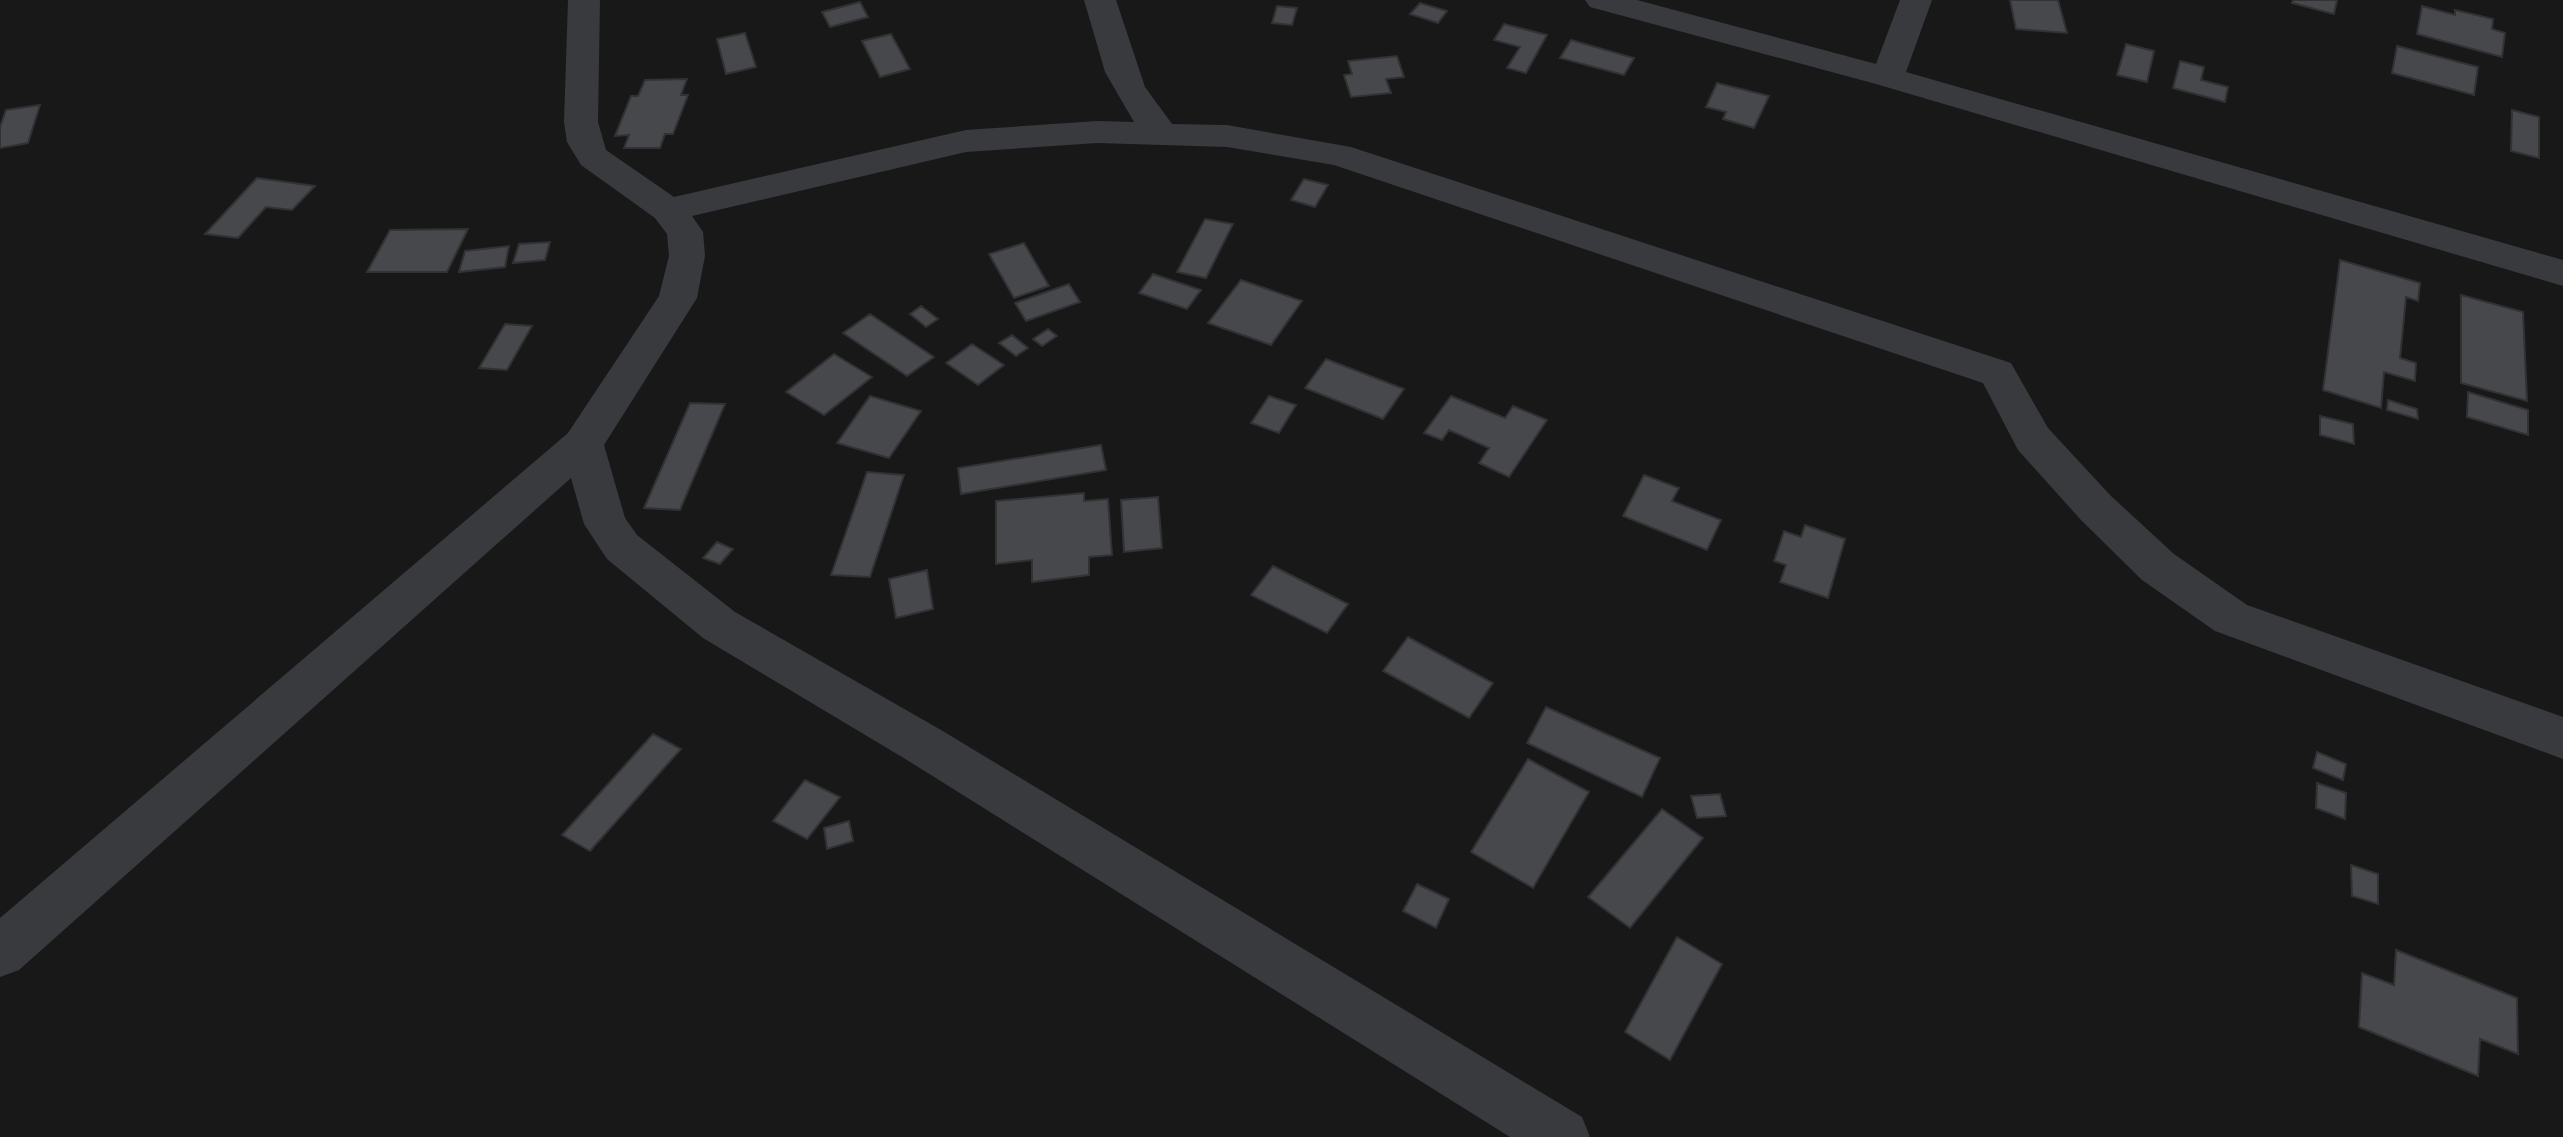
<svg xmlns="http://www.w3.org/2000/svg" width="2563" height="1137" viewBox="0 0 2563 1137" font-family="'Noto Sans',sans-serif">
<style>
.building{fill:#47484c;stroke:#323235;stroke-width:2}
.lines{fill:none;stroke-linecap:round;stroke-linejoin:round}
.minor{fill:#393a3e;fill-rule:evenodd}
</style>
<rect width="100%" height="100%" fill="#181819"/>
<!-- building -->
<path class="building" d="M 2010,0 L 2058,0 L 2067,33 L 2016,29 Z
M 2293,0 L 2337,0 L 2334,14 L 2292,3 Z
M 860,2 L 868,17 L 830,27 L 822,12 Z
M 1420,3 L 1447,11 L 1438,23 L 1410,14 Z
M 1277,6 L 1297,8 L 1292,25 L 1272,23 Z
M 2422,6 L 2455,15 L 2455,10 L 2493,19 L 2492,29 L 2505,33 L 2502,57 L 2417,34 Z
M 1504,24 L 1547,35 L 1526,73 L 1507,68 L 1520,47 L 1494,40 Z
M 745,33 L 756,67 L 726,74 L 717,39 Z
M 891,34 L 910,69 L 880,77 L 862,41 Z
M 1571,40 L 1634,58 L 1624,75 L 1560,58 Z
M 2126,44 L 2154,51 L 2147,82 L 2117,75 Z
M 2397,46 L 2478,67 L 2474,95 L 2392,73 Z
M 1397,56 L 1404,77 L 1386,79 L 1391,93 L 1351,97 L 1344,75 L 1352,74 L 1348,61 Z
M 2180,61 L 2204,67 L 2201,80 L 2228,87 L 2225,102 L 2173,88 Z
M 687,79 L 681,95 L 688,95 L 673,134 L 665,134 L 660,148 L 624,148 L 629,135 L 615,136 L 631,96 L 638,96 L 645,80 Z
M 1717,83 L 1769,96 L 1754,128 L 1723,119 L 1726,112 L 1706,107 Z
M 40,105 L 28,143 L 0,148 L 0,127 L 6,110 Z
M 2512,110 L 2539,117 L 2539,158 L 2511,151 Z
M 257,178 L 315,186 L 292,210 L 266,207 L 238,238 L 205,234 Z
M 1304,179 L 1328,185 L 1315,207 L 1291,200 Z
M 1205,219 L 1233,224 L 1206,278 L 1177,272 Z
M 468,229 L 447,272 L 367,272 L 390,230 Z
M 550,242 L 545,260 L 513,263 L 519,244 Z
M 1024,243 L 1049,286 L 1014,298 L 989,254 Z
M 509,246 L 505,267 L 459,272 L 465,251 Z
M 2340,260 L 2420,283 L 2418,301 L 2406,297 L 2400,358 L 2416,363 L 2415,381 L 2384,372 L 2381,408 L 2323,390 Z
M 1153,274 L 1201,290 L 1187,309 L 1139,293 Z
M 1241,280 L 1302,301 L 1271,345 L 1208,323 Z
M 1069,284 L 1080,302 L 1026,321 L 1015,303 Z
M 2461,295 L 2523,312 L 2527,401 L 2461,383 Z
M 921,306 L 938,319 L 926,327 L 910,314 Z
M 870,314 L 934,357 L 907,376 L 843,333 Z
M 505,324 L 532,326 L 507,370 L 479,368 Z
M 1048,329 L 1057,336 L 1042,346 L 1033,339 Z
M 1012,335 L 1028,348 L 1016,356 L 999,343 Z
M 972,344 L 1004,365 L 978,385 L 946,363 Z
M 834,354 L 872,377 L 824,415 L 786,392 Z
M 1326,359 L 1404,389 L 1383,419 L 1305,388 Z
M 2468,392 L 2528,410 L 2528,435 L 2467,417 Z
M 870,396 L 921,411 L 889,458 L 837,443 Z
M 1269,396 L 1296,405 L 1279,433 L 1251,423 Z
M 1451,396 L 1505,418 L 1513,406 L 1547,420 L 1509,477 L 1479,463 L 1489,448 L 1449,430 L 1442,440 L 1424,433 Z
M 2388,400 L 2417,409 L 2418,419 L 2387,410 Z
M 690,403 L 725,404 L 680,510 L 644,508 Z
M 2320,416 L 2353,424 L 2354,444 L 2320,435 Z
M 1101,445 L 1106,470 L 961,494 L 958,468 Z
M 867,472 L 904,475 L 870,577 L 831,575 Z
M 1644,475 L 1679,488 L 1672,501 L 1721,520 L 1707,550 L 1623,516 Z
M 1084,493 L 1084,501 L 1108,499 L 1112,555 L 1089,557 L 1089,575 L 1032,582 L 1032,560 L 996,564 L 996,501 Z
M 1158,497 L 1162,548 L 1124,552 L 1121,500 Z
M 1805,525 L 1845,539 L 1828,598 L 1780,582 L 1786,565 L 1774,561 L 1784,531 L 1801,537 Z
M 717,542 L 733,549 L 720,564 L 703,558 Z
M 1273,566 L 1348,604 L 1327,633 L 1251,595 Z
M 927,570 L 933,609 L 896,618 L 889,579 Z
M 1408,637 L 1493,683 L 1469,718 L 1383,671 Z
M 1546,707 L 1660,758 L 1642,797 L 1527,743 Z
M 653,734 L 681,749 L 590,851 L 562,835 Z
M 2317,752 L 2346,764 L 2343,780 L 2313,768 Z
M 1528,759 L 1589,792 L 1533,888 L 1471,852 Z
M 805,780 L 840,797 L 807,839 L 773,821 Z
M 2317,783 L 2346,793 L 2345,819 L 2316,808 Z
M 1720,794 L 1726,816 L 1697,818 L 1691,796 Z
M 1662,809 L 1703,838 L 1630,928 L 1588,897 Z
M 849,821 L 853,841 L 827,849 L 824,828 Z
M 2351,865 L 2378,874 L 2378,904 L 2352,896 Z
M 1417,884 L 1449,899 L 1436,928 L 1403,911 Z
M 1677,937 L 1722,964 L 1670,1060 L 1625,1032 Z
M 2396,950 L 2517,998 L 2518,1054 L 2480,1039 L 2478,1076 L 2359,1027 L 2362,973 L 2394,985 Z"/>
<g class="lines">
<!-- minor -->
<path class="minor" d="M 568,0 L 600,0 L 598,122 L 606,150 L 674,197 L 966,130 L 1097,121 L 1134,122 L 1105,72 L 1084,0 L 1116,0 L 1145,87 L 1172,124 L 1227,125 L 1351,147 L 2011,363 L 2048,428 L 2111,496 L 2174,554 L 2247,605 L 2563,717 L 2563,759 L 2215,631 L 2142,580 L 2081,520 L 2018,450 L 1983,383 L 1334,165 L 1227,147 L 1097,143 L 966,152 L 692,216 L 703,232 L 705,256 L 697,298 L 604,445 L 625,518 L 637,535 L 735,612 L 941,730 L 1582,1117 L 1590,1137 L 1510,1137 L 907,760 L 703,638 L 607,559 L 584,524 L 571,478 L 19,970 L 0,977 L 0,918 L 568,433 L 659,296 L 669,256 L 667,234 L 655,218 L 581,165 L 567,142 L 564,122 Z
M 1585,0 L 1637,0 L 1876,64 L 1900,0 L 1932,0 L 1906,72 L 2563,260 L 2563,286 L 1876,84 L 1590,7 Z"/>
</g>
</svg>
